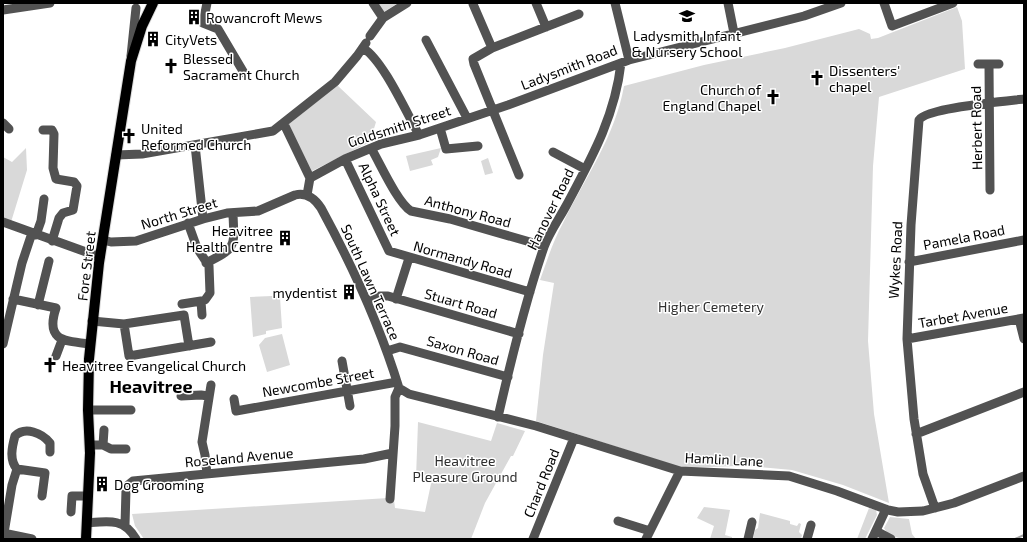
<svg xmlns="http://www.w3.org/2000/svg" width="1027" height="542" viewBox="0 0 1027 542" font-family="'Exo 2',sans-serif">
<style>
.green{fill:#d9d9d9}
.lines{fill:none;stroke-linecap:round;stroke-linejoin:round}
.stream{stroke:#a0a0a0;stroke-width:2}
.major-casing{stroke:#dbdbdb;stroke-width:12}
.minor{stroke:#525252;stroke-width:9}
.major{stroke:#000;stroke-width:10}
.labels{text-anchor:middle;dominant-baseline:central;stroke-width:3;stroke-linejoin:round;paint-order:stroke}
.poi-label{font-size:14px;fill:#000;stroke:#fff;text-anchor:start}
.street-label{font-size:14px;fill:#000;stroke:#fff}
.park-label{font-size:14px;fill:#303030;stroke:#fff}
.district-label{font-size:18px;font-weight:bold;fill:#000;stroke:#fff}
</style>
<rect width="100%" height="100%" fill="#fff"/>
<!-- green -->
<path class="green" d="M 376,3 L 398,3 L 382,13 Z
M 957,7 L 962,21 L 965,69 L 879,97 L 873,166 L 868,341 L 874,414 L 889,503 L 843,485 L 792,470 L 750,466 L 749,462 L 741,462 L 737,466 L 683,468 L 536,421 L 543,355 L 554,283 L 540,280 C 547,261 553,241 563,223 C 585,178 615,137 624,86 L 704,65 L 785,48 L 859,29 L 870,34 L 871,39 L 878,38 Z
M 337,85 L 376,122 L 372,135 L 369,137 L 370,142 L 310,172 L 288,125 Z
M 26,148 L 27,170 L 11,222 L 3,219 L 3,157 L 12,162 Z
M 441,148 L 438,157 L 431,160 L 433,165 L 410,171 L 406,156 Z
M 488,158 L 493,173 L 485,175 L 481,161 Z
M 272,296 L 280,297 L 282,328 L 266,331 L 266,334 L 253,337 L 250,297 Z
M 282,334 L 290,365 L 267,372 L 259,345 L 265,338 Z
M 418,422 L 491,441 L 497,423 L 525,431 L 513,456 L 511,456 L 485,503 L 471,539 L 144,539 L 135,526 L 132,514 L 388,498 L 394,500 L 395,508 L 425,512 L 432,479 L 416,478 Z
M 704,507 L 730,510 L 725,535 L 732,537 L 732,539 L 710,539 L 714,526 L 697,518 Z
M 869,508 L 876,510 L 877,515 L 865,539 L 857,539 Z
M 760,513 L 790,521 L 790,524 L 797,526 L 799,523 L 801,524 L 799,532 L 802,535 L 801,539 L 753,539 L 755,530 L 758,528 Z
M 890,517 L 909,519 L 912,534 L 916,539 C 905,539 890,539 884,528 Z"/>
<g class="lines">
<!-- stream -->
<path class="stream" d="M 1015,539 L 1024,535"/>
<defs>
<path id="major" d="M 86,539 L 90,453 L 88,410 L 89,359 L 99,263 L 131,61 L 142,26 L 153,3"/>
</defs>
<!-- major casing -->
<use href="#major" class="major-casing"/>
<!-- minor -->
<path class="minor" d="M 207,3 L 203,23 L 218,29 L 244,73
M 373,3 L 383,18
M 536,3 L 546,27
M 615,3 L 629,60
M 728,3 L 734,33
M 884,3 L 892,26 L 953,3
M 473,4 L 492,48
M 3,10 L 50,3
M 370,36 L 383,18 L 407,3
M 426,40 L 467,118
M 363,48 C 383,60 406,112 419,135
M 131,56 L 136,8
M 978,64 L 999,64
M 989,65 L 990,190
M 3,123 L 9,129
M 284,124 L 310,178
M 440,128 L 446,149 L 478,146
M 43,130 L 52,130 L 54,134 L 53,168 L 56,179 L 74,182 L 77,186 L 73,210 L 63,213 L 59,218 L 52,241
M 195,145 L 203,219
M 371,148 C 380,163 397,202 411,211 L 450,219 L 544,246
M 553,152 L 585,169
M 116,155 L 142,154 L 273,131 L 335,82 L 357,56 L 366,43
M 345,159 L 389,251 L 530,292
M 519,175 L 474,64 L 473,59 L 492,48 L 579,14
M 307,195 L 310,178 L 312,177 L 345,159 L 381,144 L 419,135 L 508,105 L 629,60 L 804,16 L 841,3
M 3,222 L 100,257
M 188,223 L 197,248 L 209,266 L 210,293 L 205,300 L 201,301 L 202,315
M 36,235 L 41,221 L 44,199
M 103,240 L 111,242 L 136,241 L 203,219 L 227,213 L 258,211 L 295,195 C 307,192 315,199 321,208 C 352,265 380,326 399,388
M 909,262 L 1024,240
M 206,263 C 238,247 234,247 233,213
M 13,299 L 56,308 C 45,341 64,341 90,344
M 396,299 L 409,258
M 367,301 L 380,296 L 388,296 L 519,334
M 182,304 L 201,301
M 38,305 L 49,261
M 1019,319 L 1024,339
M 92,321 L 124,324 L 184,315 L 189,346
M 124,324 L 129,356 L 211,342
M 907,339 L 1024,318
M 3,344 L 22,263 L 32,233
M 387,351 L 400,347 L 508,377
M 56,356 L 62,340
M 342,361 L 350,406
M 399,388 L 409,394 L 536,426 L 680,471 L 789,476 L 837,491 L 888,510 L 898,512 L 923,511 L 954,503 L 1024,476
M 181,396 L 201,395 L 208,396
M 234,399 L 236,411 L 397,382
M 88,410 L 131,410
M 498,417 C 511,360 525,302 544,247 C 549,233 559,219 566,206 C 591,159 615,117 621,63
M 916,434 L 1024,392
M 90,445 L 103,445 L 111,449 L 126,449
M 103,445 L 104,430
M 17,469 L 45,473 L 42,496
M 207,474 L 205,455 L 202,442 L 211,385
M 390,499 L 395,426 L 395,397 L 399,388
M 935,508 L 923,474 L 914,419 L 907,339 L 911,225 L 919,120 C 926,108 1007,101 1024,99
M 71,512 L 72,496 L 88,496
M 618,521 L 650,531
M 87,523 C 109,521 124,518 136,539
M 125,525 L 126,490 L 128,485 L 133,481 L 364,459 L 393,453
M 876,531 L 891,539
M 3,533 L 32,539
M 4,533 L 12,485 L 17,469 C 9,460 12,447 15,436 C 25,426 42,433 50,443 L 50,452
M 533,539 L 574,438
M 646,539 L 680,471
M 748,539 L 752,522
M 807,539 L 811,525
M 872,539 L 886,509"/>
<!-- major -->
<use href="#major" class="major"/>
</g>
<!-- icons -->
<defs>
<symbol id="school-bare" viewBox="-9 -9 18 18"><path d="M0-5L7-2L0 1L-7-2ZM-4 1L0 2.5L4 1V4Q0 6-4 4Z" fill="#000" stroke="#fff" stroke-width="2.5" paint-order="stroke"/></symbol>
<symbol id="building-bare" viewBox="-9 -9 18 18"><path d="M-4-6H4V6H1V3H-1V6H-4ZM-2.5-4.3h1.7v1.8h-1.7ZM.8-4.3h1.7v1.8H.8ZM-2.5-1h1.7V.8h-1.7ZM.8-1h1.7V.8H.8Z" fill="#000" stroke="#fff" stroke-width="2.5" paint-order="stroke"/></symbol>
<symbol id="church-bare" viewBox="-9 -9 18 18"><path d="M-1.2-6h2.4v3.5h3.3v2.4h-3.3V6h-2.4V-.1h-3.3v-2.4h3.3Z" fill="#000" stroke="#fff" stroke-width="2.5" paint-order="stroke"/></symbol>
</defs>
<g fill-rule="evenodd">
<use href="#school-bare" x="676" y="5" width="22" height="22"/>
<use href="#building-bare" x="183" y="6" width="22" height="22"/>
<use href="#building-bare" x="142" y="28" width="22" height="22"/>
<use href="#church-bare" x="160" y="55" width="22" height="22"/>
<use href="#church-bare" x="806" y="67" width="22" height="22"/>
<use href="#church-bare" x="762" y="86" width="22" height="22"/>
<use href="#church-bare" x="118" y="125" width="22" height="22"/>
<use href="#building-bare" x="274" y="227" width="22" height="22"/>
<use href="#building-bare" x="338" y="281" width="22" height="22"/>
<use href="#church-bare" x="39" y="354" width="22" height="22"/>
<use href="#building-bare" x="91" y="473" width="22" height="22"/>
</g>
<g class="labels">
<!-- poi labels -->
<g class="poi-label">
<text x="206" y="17">Rowancroft Mews</text>
<text x="687" y="35" text-anchor="middle">Ladysmith Infant<tspan x="687" dy="16">&amp; Nursery School</tspan></text>
<text x="165" y="39">CityVets</text>
<text x="183" y="58">Blessed<tspan x="183" dy="16">Sacrament Church</tspan></text>
<text x="829" y="70">Dissenters'<tspan x="829" dy="16">chapel</tspan></text>
<text x="761" y="89" text-anchor="end">Church of<tspan x="761" dy="16">England Chapel</tspan></text>
<text x="141" y="128">United<tspan x="141" dy="16">Reformed Church</tspan></text>
<text x="273" y="230" text-anchor="end">Heavitree<tspan x="273" dy="16">Health Centre</tspan></text>
<text x="337" y="292" text-anchor="end">mydentist</text>
<text x="62" y="365">Heavitree Evangelical Church</text>
<text x="114" y="484">Dog Grooming</text>
</g>
<!-- street labels -->
<g class="street-label">
<text transform="translate(569 67) rotate(-21)">Ladysmith Road</text>
<text transform="translate(399 126) rotate(-18)">Goldsmith Street</text>
<text transform="translate(976 128) rotate(-91)">Herbert Road</text>
<text transform="translate(380 199) rotate(65)">Alpha Street</text>
<text transform="translate(550 209) rotate(-64)">Hanover Road</text>
<text transform="translate(468 211) rotate(15)">Anthony Road</text>
<text transform="translate(179 213) rotate(-17)">North Street</text>
<text transform="translate(964 237) rotate(-11)">Pamela Road</text>
<text transform="translate(463 259) rotate(16)">Normandy Road</text>
<text transform="translate(895 260) rotate(-87)">Wykes Road</text>
<text transform="translate(86 266) rotate(-83)">Fore Street</text>
<text transform="translate(371 282) rotate(66)">South Lawn Terrace</text>
<text transform="translate(461 303) rotate(16)">Stuart Road</text>
<text transform="translate(963 315) rotate(-10)">Tarbet Avenue</text>
<text transform="translate(463 350) rotate(16)">Saxon Road</text>
<text transform="translate(318 382) rotate(-10)">Newcombe Street</text>
<text transform="translate(239 457) rotate(-5)">Roseland Avenue</text>
<text transform="translate(724 459) rotate(3)">Hamlin Lane</text>
<text transform="translate(541 483) rotate(-68)">Chard Road</text>
</g>
<!-- park labels -->
<g class="park-label">
<text x="711" y="306">Higher Cemetery</text>
<text x="465" y="460">Heavitree<tspan x="465" dy="16">Pleasure Ground</tspan></text>
</g>
<!-- district labels -->
<g class="district-label">
<text x="151" y="386">Heavitree</text>
</g>
</g>
<!-- border -->
<rect width="1027" height="542" fill="none" stroke="#000000" stroke-width="8"/>
</svg>
